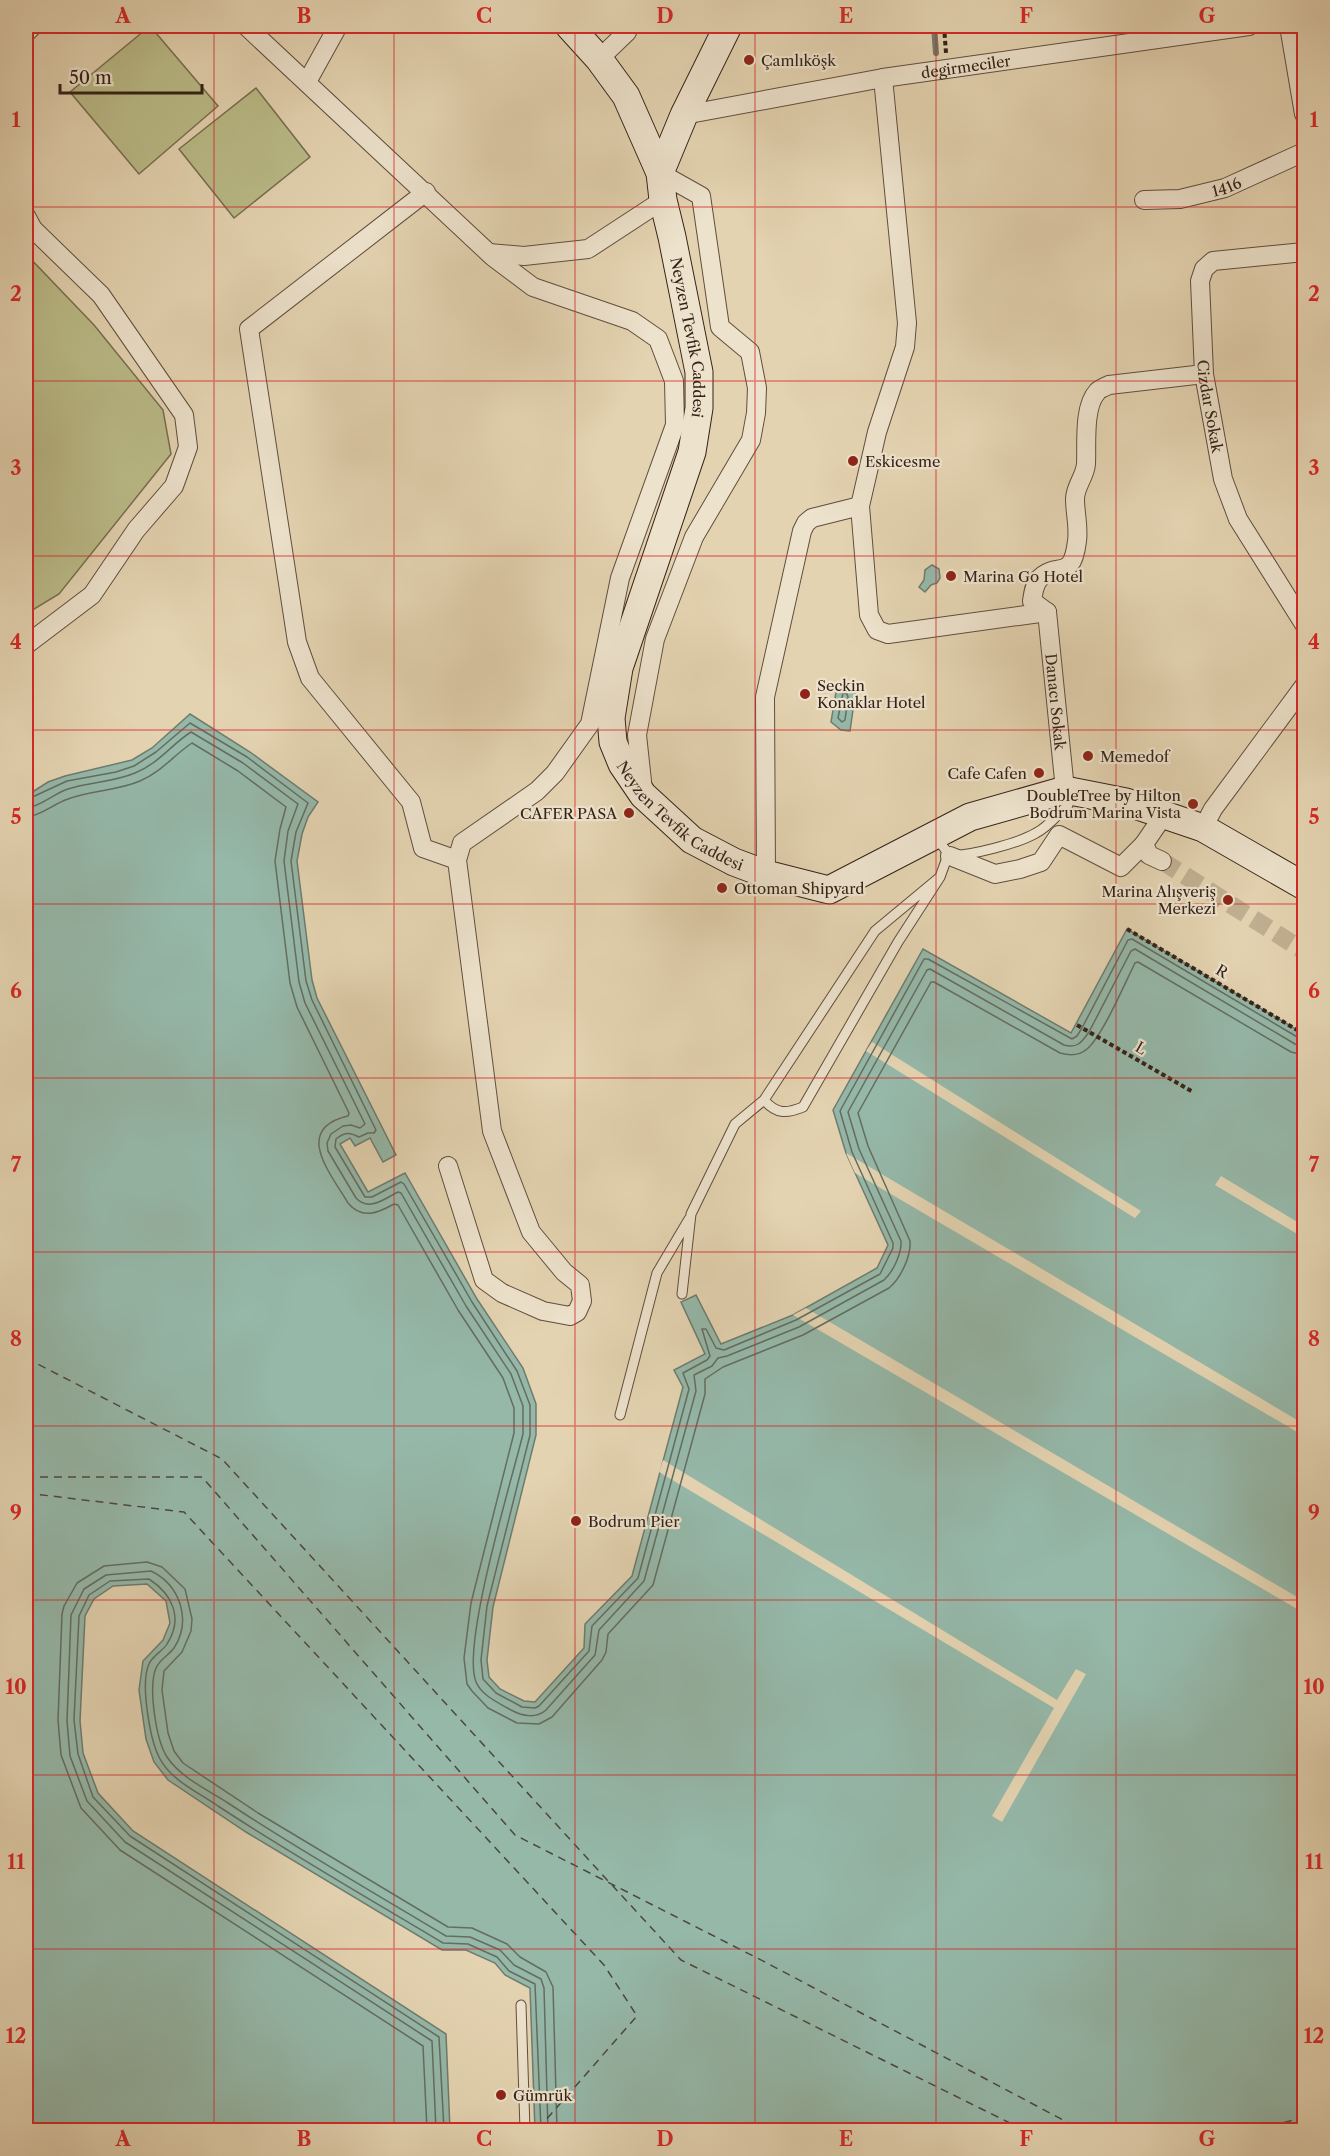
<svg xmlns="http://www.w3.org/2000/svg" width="1330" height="2156" viewBox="0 0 1330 2156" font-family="'Libre Caslon Text',serif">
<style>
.green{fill:#babb88;stroke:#776e50;stroke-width:1.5}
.water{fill:#95b8a9;stroke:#6e7c6f;stroke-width:1.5}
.pier{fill:#e4d3b1}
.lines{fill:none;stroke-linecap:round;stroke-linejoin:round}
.shore{stroke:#646d60;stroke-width:1.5}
.stream{stroke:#6e7c6f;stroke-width:6}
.ferry{stroke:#4c483c;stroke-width:1.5;stroke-dasharray:8 6;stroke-linecap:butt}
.street-tunnel{stroke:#c1b092;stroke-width:18;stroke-dasharray:18 9;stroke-linecap:butt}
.lane-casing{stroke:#604e3e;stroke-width:11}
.street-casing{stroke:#604e3e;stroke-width:20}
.secondary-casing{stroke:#342218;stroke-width:29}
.path{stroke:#342218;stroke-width:4;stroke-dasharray:4.5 3;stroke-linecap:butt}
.lane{stroke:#ede2cc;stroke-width:9}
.street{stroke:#ede2cc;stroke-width:18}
.secondary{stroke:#ede2cc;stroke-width:27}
.grid{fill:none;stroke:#d62828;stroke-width:1.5;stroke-opacity:0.55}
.poi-dot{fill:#8f2418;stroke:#ede2cc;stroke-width:2}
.labels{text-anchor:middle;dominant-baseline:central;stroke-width:4.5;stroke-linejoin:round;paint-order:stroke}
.poi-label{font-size:15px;fill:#342218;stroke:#ede2cc;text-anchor:start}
.street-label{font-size:15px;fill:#342218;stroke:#ede2cc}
.neatline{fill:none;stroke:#d62828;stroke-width:2}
.grid-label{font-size:20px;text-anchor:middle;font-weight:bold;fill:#d62828}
</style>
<rect width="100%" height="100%" fill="#e4d3b1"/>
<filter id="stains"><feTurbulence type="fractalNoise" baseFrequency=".00333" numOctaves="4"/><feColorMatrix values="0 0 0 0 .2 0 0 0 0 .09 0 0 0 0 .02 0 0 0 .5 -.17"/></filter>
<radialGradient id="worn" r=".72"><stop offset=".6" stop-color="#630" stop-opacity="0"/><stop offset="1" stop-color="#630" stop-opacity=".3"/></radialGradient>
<!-- green -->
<path class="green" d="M 150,26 L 218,106 L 139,174 L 70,92 Z
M 256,88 L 310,157 L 234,218 L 179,149 Z
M 26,254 L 94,325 L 163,410 L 171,454 L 59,594 L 26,614 Z"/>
<!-- water -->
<path class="water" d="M 932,565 L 939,569 L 940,578 L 937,583 L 931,585 L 925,592 L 919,587 L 924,580 L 925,570 Z
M 837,686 L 856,689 L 850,731 L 841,730 L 831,722 Z
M 190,714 L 250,752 L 318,802 L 308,817 L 302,834 L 297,861 L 312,980 L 317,998 L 396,1155 L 383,1162 L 370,1138 L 355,1146 L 350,1138 L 340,1144 L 368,1192 L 405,1173 L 477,1299 L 523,1368 L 536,1404 L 536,1435 L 493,1607 L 487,1660 L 489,1677 L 500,1689 L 524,1701 L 535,1702 L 584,1648 L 585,1624 L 632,1576 L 683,1387 L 674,1370 L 705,1354 L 681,1302 L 696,1295 L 721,1344 L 793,1315 L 877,1268 L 888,1245 L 846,1153 L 833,1110 L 923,949 L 1071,1033 L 1127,929 L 1304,1034 L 1304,2130 L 535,2130 L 530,1988 L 505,1975 L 495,1963 L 466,1950 L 442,1950 L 246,1832 L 168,1780 L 154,1762 L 146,1739 L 139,1690 L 143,1661 L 163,1640 L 170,1623 L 166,1601 L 147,1584 L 113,1586 L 94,1599 L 85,1616 L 80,1721 L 83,1753 L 98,1793 L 133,1831 L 446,2034 L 450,2130 L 26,2130 L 26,796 L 48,782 L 65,776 L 132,760 L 152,748 Z"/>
<!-- pier -->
<path class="pier" d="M 872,1042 L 1141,1211 L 1135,1218 L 866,1051 Z
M 846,1153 L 1304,1424 L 1304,1436 L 855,1173 Z
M 1221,1176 L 1304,1226 L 1304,1238 L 1215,1185 Z
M 806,1308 L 1304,1601 L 1304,1613 L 793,1315 Z
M 663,1460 L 1057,1700 L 1076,1669 L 1086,1674 L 1002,1822 L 992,1816 L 1054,1708 L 659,1472 Z"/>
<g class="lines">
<!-- shore -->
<path class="shore" d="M 843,693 L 847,694 L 848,697 L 845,720 L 842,722 L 838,718 Z
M 26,800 L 67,781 L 116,772 L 134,766 L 156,752 L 190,723 L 247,757 L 308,803 L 296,832 L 291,861 L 306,981 L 312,1000 L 376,1130 L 374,1133 L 368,1133 L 359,1137 C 349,1132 345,1132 336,1139 L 335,1147 L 365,1197 L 372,1197 L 401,1182 L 404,1184 L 472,1302 L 517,1371 L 530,1405 L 530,1435 L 487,1606 L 481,1660 L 483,1679 L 496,1693 L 522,1707 L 535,1708 L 539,1706 L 589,1651 L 592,1626 L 638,1578 L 689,1389 L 683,1373 L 707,1360 L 710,1356 L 702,1329 L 706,1329 L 716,1348 L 724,1350 L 796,1320 L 880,1274 L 893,1248 L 893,1243 L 852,1152 L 840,1111 L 924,959 L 928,959 L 1072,1039 L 1077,1036 L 1082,1028 L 1128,940 L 1132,939 L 1299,1038 L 1304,1038
M 26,808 C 40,807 53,794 68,789 C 90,782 114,782 135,773 C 158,764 172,744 191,732 L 243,763 L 298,804 L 288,831 L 284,861 L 299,982 L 305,1003 L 365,1124 L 360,1128 L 351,1125 L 343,1126 L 331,1134 L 327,1143 L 328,1151 L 356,1198 C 369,1212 384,1199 398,1192 L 401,1193 L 466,1306 L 511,1374 L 523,1406 L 523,1434 C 512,1479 461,1645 476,1682 C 482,1696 499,1703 511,1710 C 522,1716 536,1719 546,1710 L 595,1655 L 599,1630 L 644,1581 L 696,1391 L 694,1375 L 712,1366 L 718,1358 L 727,1356 L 799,1327 L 884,1280 C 893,1272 902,1253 901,1241 L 859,1149 L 848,1112 L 927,970 L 930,969 L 1064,1045 C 1077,1049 1082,1042 1089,1032 L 1131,951 L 1135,949 L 1295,1044 L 1304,1046
M 26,817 C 41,816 53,804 68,799 C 91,790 117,791 140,781 C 160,773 174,755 192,743 L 238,771 L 286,807 L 280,829 L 275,861 L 290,983 L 297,1007 L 349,1113 L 348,1116 C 292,1129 331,1174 348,1203 C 362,1220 378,1213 394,1204 L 398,1205 L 458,1310 L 503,1378 L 514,1408 L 514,1433 L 471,1603 L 464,1658 L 467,1684 L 472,1691 L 488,1708 L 517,1723 L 539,1724 L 552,1717 L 602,1660 L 606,1652 L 608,1634 L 653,1585 L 705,1394 L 705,1379 L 723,1367 L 803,1335 L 889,1288 C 901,1278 911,1256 910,1241 L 868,1146 L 858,1113 L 931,982 L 934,982 L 1060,1053 C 1070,1056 1079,1056 1087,1049 C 1102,1037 1125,983 1135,963 L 1138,962 L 1291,1052 L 1304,1055
M 427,2130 L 423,2046 L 120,1850 L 81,1808 L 61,1755 L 58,1720 L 62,1614 L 64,1606 L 77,1583 L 104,1566 L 147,1562 L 162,1567 L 185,1589 L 192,1619 L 191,1631 L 182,1652 L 164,1671 L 162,1690 L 168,1733 L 174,1751 L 183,1763 L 258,1813 L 448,1927 L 472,1928 L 507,1944 L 520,1957 L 546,1972 L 553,1987 L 557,2130
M 436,2130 L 432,2041 L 125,1842 L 87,1801 L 70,1756 L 67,1721 L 71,1615 L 84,1589 L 106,1575 L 151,1571 C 180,1585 192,1620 174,1648 C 169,1655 159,1660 156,1668 C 148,1687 156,1740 167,1757 C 181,1778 208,1790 228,1803 C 299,1850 373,1892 446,1936 L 470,1937 L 500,1950 L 514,1965 L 541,1979 L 544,1988 L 548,2130
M 444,2130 L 439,2037 L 130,1836 L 93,1797 L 78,1754 L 74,1720 L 79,1616 L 89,1595 L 110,1581 L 149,1579 C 172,1594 184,1618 167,1644 C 163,1651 152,1656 149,1664 C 140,1683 150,1739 159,1757 C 170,1780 198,1792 218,1806 C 291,1854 368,1898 443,1943 L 468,1944 L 497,1957 L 509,1971 L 535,1984 L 541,2130"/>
<!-- stream -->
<path class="stream" d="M 934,26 L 936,53"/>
<!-- ferry -->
<path class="ferry" d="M 26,1358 L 222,1459 L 609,1882
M 26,1477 L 202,1477 L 515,1835 L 765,1962 L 1082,2130
M 26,1493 L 184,1512 L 604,1965 L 637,2016 L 537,2130
M 612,1885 L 681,1960 L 1024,2130
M 1257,2130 L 1304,2117"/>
<!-- street-tunnel -->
<path class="street-tunnel" d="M 1162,861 L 1304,951"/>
<defs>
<path id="lane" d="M 936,837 L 950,856 C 972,855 1017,844 1036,833 C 1048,827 1058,814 1068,805 L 1069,795
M 940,877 L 875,931 L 764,1100 C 776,1114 786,1114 803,1107 L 898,942 L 940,877 L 948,855
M 682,1294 L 691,1214 L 735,1124 L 764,1100
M 620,1415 L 657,1273 L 689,1219
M 521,2005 L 525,2130"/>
<g id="street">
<path d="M 246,26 L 493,257 L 533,287 L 632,321 L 658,339 L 674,381 L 675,425 L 620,578 L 590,724 L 555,773 L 537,791 L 462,843 L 457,860 L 492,1131 L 531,1232 L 564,1272 L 580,1285 L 582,1301 L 577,1312 L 570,1316 L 543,1311 L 502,1293 L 484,1280 L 448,1166"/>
<path d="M 1289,26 L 1304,114"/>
<path d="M 26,33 L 33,26"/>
<path d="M 599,59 L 627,32 L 629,26"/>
<path d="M 883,78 L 907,323 L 905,347 L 877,432 L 860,506 L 869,615 L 877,630 L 888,634 L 1047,612"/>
<path d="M 307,82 L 338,26"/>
<path id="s1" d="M 684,115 L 883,78 L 1249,26"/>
<path d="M 426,192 L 249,329 L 297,642 L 310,678 L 411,802 L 423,848 L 457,860"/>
<path id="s2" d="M 1144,200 L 1180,199 L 1225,188 L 1304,152"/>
<path d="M 26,216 L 33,229 L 101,295 L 184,415 L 188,447 L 174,486 L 136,530 L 92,595 L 26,645"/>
<path id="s3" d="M 1304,252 L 1213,261 L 1204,269 L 1200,281 L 1204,374 L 1223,479 L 1238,519 L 1304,624"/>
<path d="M 489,253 L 524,256 L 588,249 L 663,200"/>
<path d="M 1047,612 L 1032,601 C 1033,594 1034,585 1039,579 C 1057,560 1072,583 1077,541 C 1079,527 1075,513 1075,499 C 1075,486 1085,477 1086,464 C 1087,446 1083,407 1097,392 C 1099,389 1105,387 1109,385 L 1204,374"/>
<path id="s4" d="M 1047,612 L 1065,790"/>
<path d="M 643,790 L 637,735 L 655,639 L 694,537 L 751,440 L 756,413 L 757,388 L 750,352 L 720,327 L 701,196 L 660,173"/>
<path d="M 1159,822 L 1144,844 L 1149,855 L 1162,861"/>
<path d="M 1203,828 L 1213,809 L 1304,686"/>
<path d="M 950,856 L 995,874 L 1020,869 L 1041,862 L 1059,835 L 1121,867 L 1144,844"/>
<path d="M 766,874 L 765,697 L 802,531 L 806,523 L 812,518 L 860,506"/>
</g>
<g id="secondary">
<path id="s5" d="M 569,26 L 599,59 L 626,96 L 660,173 L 663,200 L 672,237 L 699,372 L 699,408 L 692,452 L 619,668 L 611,718 L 613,742 L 622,764 L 643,795 L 692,840 L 734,862 L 766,874 L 829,890 L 970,817 L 1065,790 L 1126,802 L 1203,828 L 1304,886"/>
<path d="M 660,173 L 684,115 L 728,26"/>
</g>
</defs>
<!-- lane casing -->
<use href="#lane" class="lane-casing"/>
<!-- street casing -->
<use href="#street" class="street-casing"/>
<!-- secondary casing -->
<use href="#secondary" class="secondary-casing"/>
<!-- path -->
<path class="path" d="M 944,26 L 946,53
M 1127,929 L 1304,1034
M 1077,1025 L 1193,1092"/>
<!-- lane -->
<use href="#lane" class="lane"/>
<!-- street -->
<use href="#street" class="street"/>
<!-- secondary -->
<use href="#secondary" class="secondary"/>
</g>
<!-- grid -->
<path class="grid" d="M 214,26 L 214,2130M 394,26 L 394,2130M 575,26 L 575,2130M 755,26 L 755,2130M 936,26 L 936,2130M 1116,26 L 1116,2130M 26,207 L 1304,207M 26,381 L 1304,381M 26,556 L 1304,556M 26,730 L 1304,730M 26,904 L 1304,904M 26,1078 L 1304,1078M 26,1252 L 1304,1252M 26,1426 L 1304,1426M 26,1600 L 1304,1600M 26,1775 L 1304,1775M 26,1949 L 1304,1949"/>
<!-- markers -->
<g class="poi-dot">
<circle cx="749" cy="60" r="6"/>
<circle cx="853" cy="461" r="6"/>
<circle cx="951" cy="576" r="6"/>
<circle cx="805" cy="694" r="6"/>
<circle cx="1088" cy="756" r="6"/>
<circle cx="1039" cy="773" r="6"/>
<circle cx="1193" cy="804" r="6"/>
<circle cx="629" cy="813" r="6"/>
<circle cx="722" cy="888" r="6"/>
<circle cx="1228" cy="900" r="6"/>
<circle cx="576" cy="1521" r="6"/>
<circle cx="501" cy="2095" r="6"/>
</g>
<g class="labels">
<!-- poi labels -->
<g class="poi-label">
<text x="761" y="60">Çamlıköşk</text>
<text x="865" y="461">Eskicesme</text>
<text x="963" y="576">Marina Go Hotel</text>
<text x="817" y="685">Seckin<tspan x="817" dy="17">Konaklar Hotel</tspan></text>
<text x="1100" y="756">Memedof</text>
<text x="1027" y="773" text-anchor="end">Cafe Cafen</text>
<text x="1181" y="795" text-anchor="end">DoubleTree by Hilton<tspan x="1181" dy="17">Bodrum Marina Vista</tspan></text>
<text x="617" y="813" text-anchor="end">CAFER PASA</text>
<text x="734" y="888">Ottoman Shipyard</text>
<text x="1216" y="891" text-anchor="end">Marina Alışveriş<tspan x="1216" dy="17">Merkezi</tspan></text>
<text x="588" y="1521">Bodrum Pier</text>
<text x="513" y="2095">Gümrük</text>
</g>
<!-- street labels -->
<g class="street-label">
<text stroke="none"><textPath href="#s1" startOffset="286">degirmeciler</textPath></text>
<text stroke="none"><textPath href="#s2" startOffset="84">1416</textPath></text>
<text stroke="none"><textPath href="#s5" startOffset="342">Neyzen Tevfik Caddesi</textPath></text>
<text stroke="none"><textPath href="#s3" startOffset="242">Cizdar Sokak</textPath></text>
<text stroke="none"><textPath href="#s4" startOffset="90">Danacı Sokak</textPath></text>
<text stroke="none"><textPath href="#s5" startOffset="864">Neyzen Tevfik Caddesi</textPath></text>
<text transform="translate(1222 971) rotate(31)">R</text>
<text transform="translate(1141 1048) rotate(30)">L</text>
</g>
</g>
<!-- margin -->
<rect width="1330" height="2156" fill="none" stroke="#e4d3b1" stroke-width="66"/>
<!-- scale -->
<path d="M60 84v9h142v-9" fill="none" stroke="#342218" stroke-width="3"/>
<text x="69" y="84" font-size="18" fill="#342218" stroke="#ede2cc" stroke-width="4.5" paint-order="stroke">50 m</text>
<rect x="33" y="33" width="1264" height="2090" class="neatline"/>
<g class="grid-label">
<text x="123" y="23">A</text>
<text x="304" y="23">B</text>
<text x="484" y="23">C</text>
<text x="665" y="23">D</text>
<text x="846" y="23">E</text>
<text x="1026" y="23">F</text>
<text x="1207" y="23">G</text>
<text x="16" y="127">1</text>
<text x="1314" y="127">1</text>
<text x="16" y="301">2</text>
<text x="1314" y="301">2</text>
<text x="16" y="475">3</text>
<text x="1314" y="475">3</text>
<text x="16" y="649">4</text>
<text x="1314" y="649">4</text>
<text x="16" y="824">5</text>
<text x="1314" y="824">5</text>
<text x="16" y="998">6</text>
<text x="1314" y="998">6</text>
<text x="16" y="1172">7</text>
<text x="1314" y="1172">7</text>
<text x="16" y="1346">8</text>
<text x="1314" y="1346">8</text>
<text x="16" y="1520">9</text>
<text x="1314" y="1520">9</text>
<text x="16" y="1694">10</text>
<text x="1314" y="1694">10</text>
<text x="16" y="1869">11</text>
<text x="1314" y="1869">11</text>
<text x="16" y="2043">12</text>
<text x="1314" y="2043">12</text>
<text x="123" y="2146">A</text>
<text x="304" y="2146">B</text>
<text x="484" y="2146">C</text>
<text x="665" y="2146">D</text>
<text x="846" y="2146">E</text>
<text x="1026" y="2146">F</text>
<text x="1207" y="2146">G</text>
</g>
<rect width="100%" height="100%" filter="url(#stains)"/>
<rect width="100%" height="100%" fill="url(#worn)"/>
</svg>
